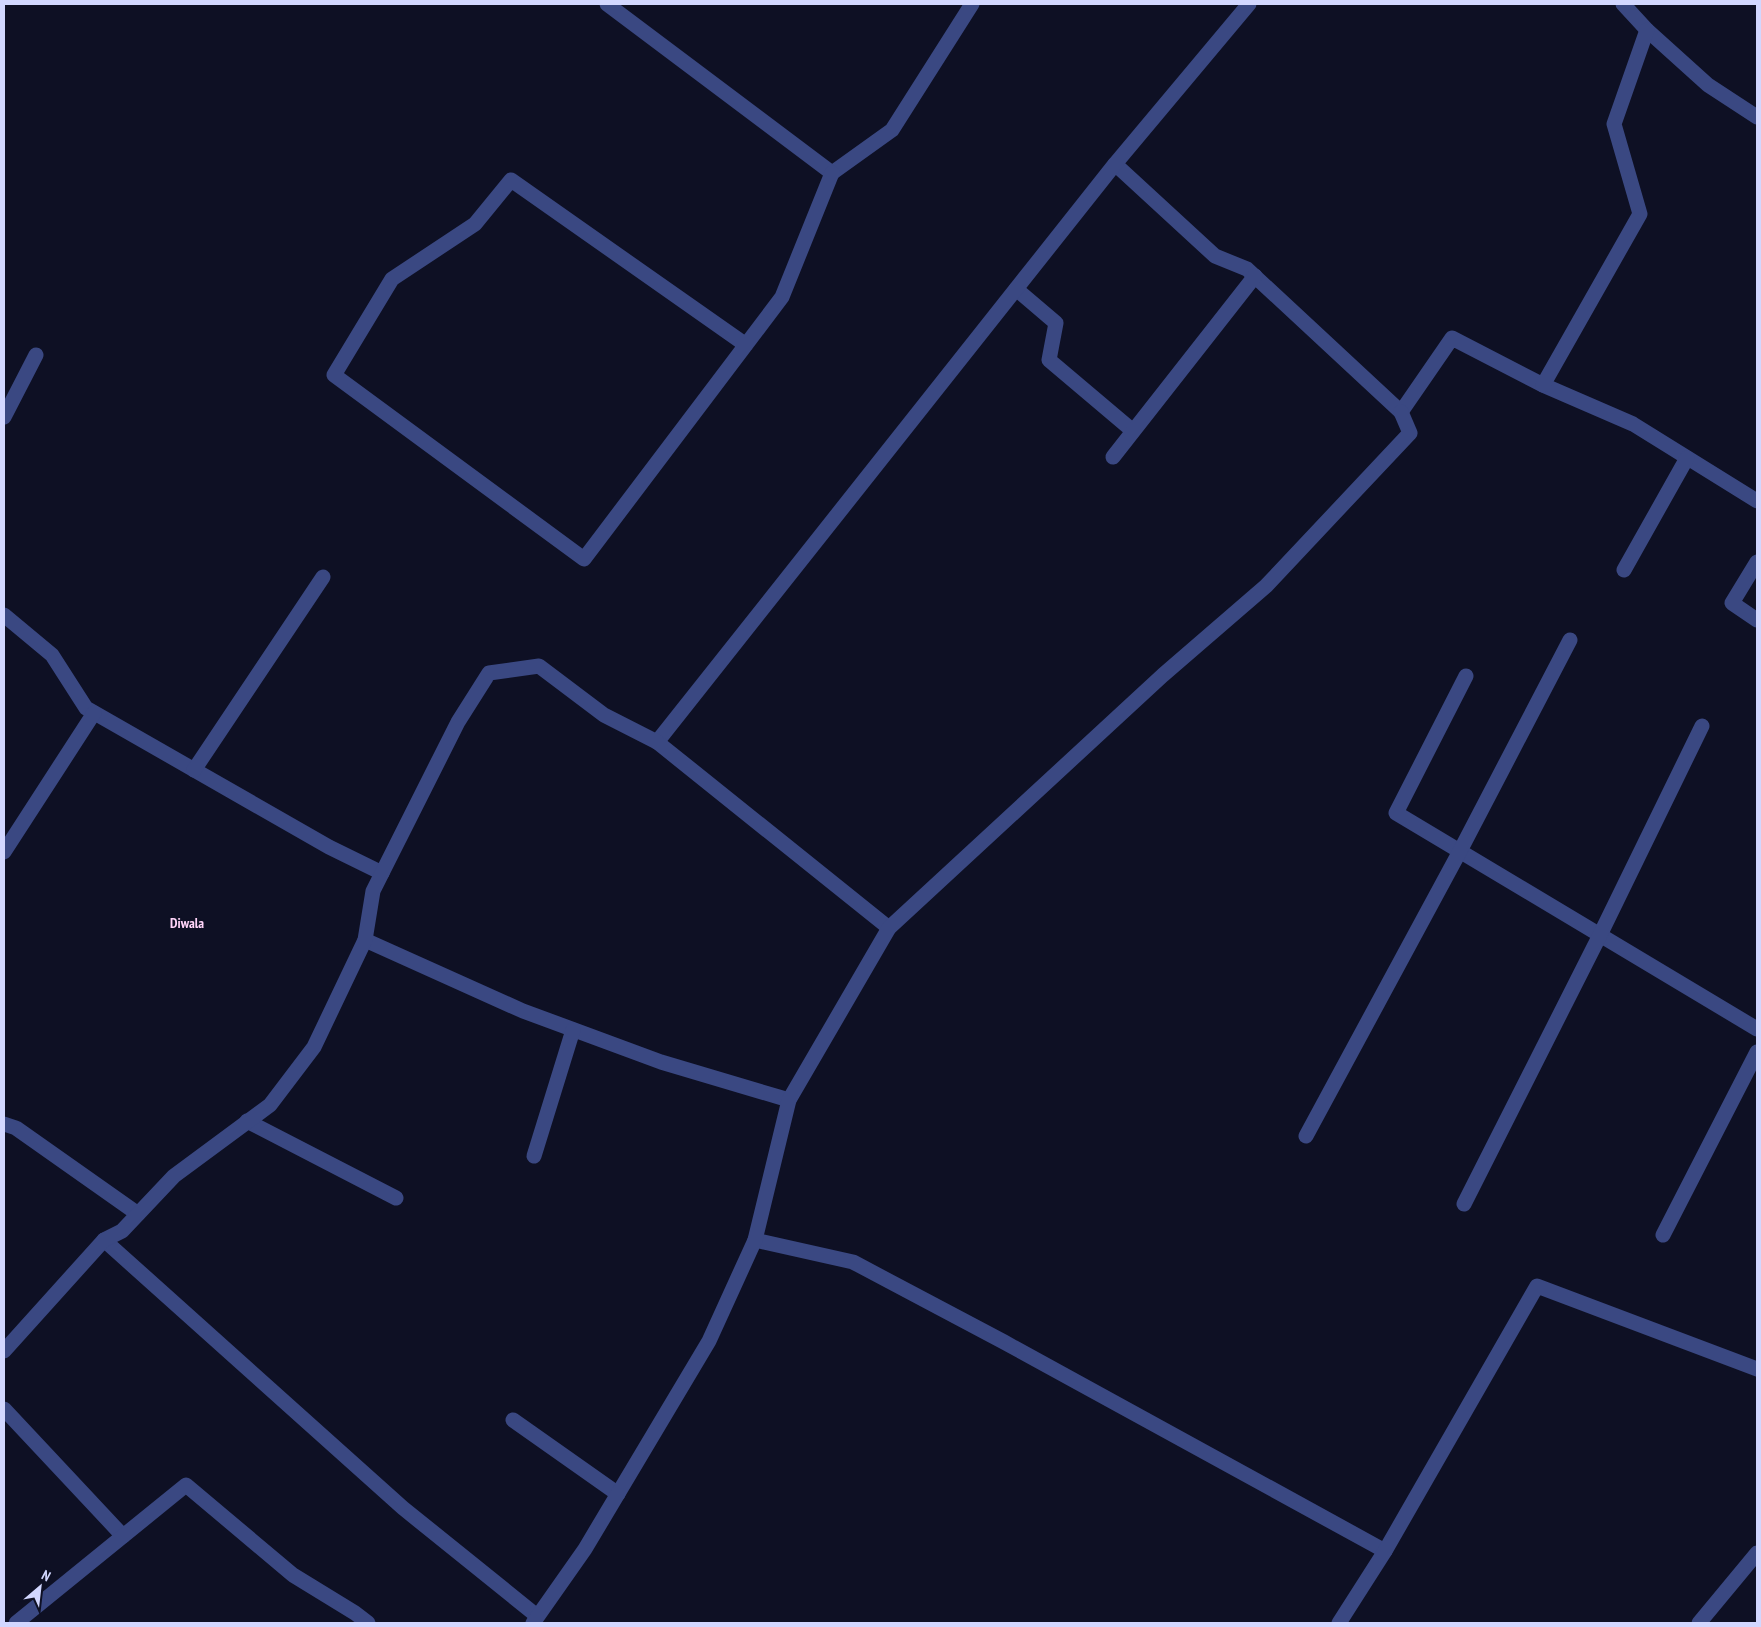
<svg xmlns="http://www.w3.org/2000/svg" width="1761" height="1627" font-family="'PT Sans Narrow',sans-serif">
	<rect width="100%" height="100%" fill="#0e1024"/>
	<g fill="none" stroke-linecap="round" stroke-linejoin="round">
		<!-- minor -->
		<g stroke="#3a4882" stroke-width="15">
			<path d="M 607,4 L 832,173 L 892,130 L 972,4"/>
			<path d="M 1623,4 L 1647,30 L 1708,85 L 1757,117"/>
			<path d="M 1115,164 L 1215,256 L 1247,269 L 1401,412 L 1452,338 L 1543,385 L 1633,424 L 1757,501"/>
			<path d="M 1016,289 L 1056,323 L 1049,360 L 1133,431"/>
			<path d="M 746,345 L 511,180 L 475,224 L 392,279 L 334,375 L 584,559 L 782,297 L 832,173"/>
			<path d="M 1543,385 L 1640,214 L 1614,124 L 1647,30"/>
			<path d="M 4,417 L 36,355"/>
			<path d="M 1113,457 L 1255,276"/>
			<path d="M 1757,562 L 1732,603 L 1757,620"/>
			<path d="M 1624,570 L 1687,458"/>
			<path d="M 4,615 L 52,655 L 86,708 L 329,847 L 382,873"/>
			<path d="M 1466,676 L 1396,813 L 1757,1029"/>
			<path d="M 657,742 L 1115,164 L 1249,4"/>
			<path d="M 194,770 L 323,577"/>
			<path d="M 4,852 L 94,713"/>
			<path d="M 365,940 L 523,1011 L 661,1062 L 789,1100"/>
			<path d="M 247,1121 L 396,1198"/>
			<path d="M 4,1124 L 16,1128 L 138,1214"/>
			<path d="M 1306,1136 L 1460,851 L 1570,640"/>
			<path d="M 534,1156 L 573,1030"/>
			<path d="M 1464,1204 L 1600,935 L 1702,726"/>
			<path d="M 1663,1235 L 1757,1052"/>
			<path d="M 104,1240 L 403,1508 L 537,1616"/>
			<path d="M 755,1240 L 853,1262 L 1004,1342 L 1385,1551"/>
			<path d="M 4,1351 L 104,1240 L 122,1231 L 174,1176 L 270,1105 L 314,1047 L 365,940 L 373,891 L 458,722 L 489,673 L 539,666 L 604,715 L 657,742 L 889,928"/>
			<path d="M 4,1409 L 123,1536"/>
			<path d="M 513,1420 L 618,1494"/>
			<path d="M 16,1623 L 186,1485 L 293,1575 L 355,1613 L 368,1623"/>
			<path d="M 533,1623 L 585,1549 L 709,1341 L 755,1240 L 789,1100 L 889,928 L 1163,675 L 1266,586 L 1410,433 L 1401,412"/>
			<path d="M 1339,1623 L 1385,1551 L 1537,1286 L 1757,1369"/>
			<path d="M 1699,1623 L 1757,1553"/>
		</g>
	</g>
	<g text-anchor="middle" stroke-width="4" stroke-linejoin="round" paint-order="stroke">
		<!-- neighbourhood labels -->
		<g font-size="14" font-weight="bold" fill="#ffd4f9" stroke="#0e1024">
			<text x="187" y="928">Diwala</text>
		</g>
	</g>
	<!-- border -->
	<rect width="1761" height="1627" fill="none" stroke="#d2d7ff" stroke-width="10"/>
	<!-- north arrow -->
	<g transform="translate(40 1587) rotate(28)" stroke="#0e1024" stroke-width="4" paint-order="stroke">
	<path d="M0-4L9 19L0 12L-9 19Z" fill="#d2d7ff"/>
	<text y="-8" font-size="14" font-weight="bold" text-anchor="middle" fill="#d2d7ff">N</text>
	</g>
</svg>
